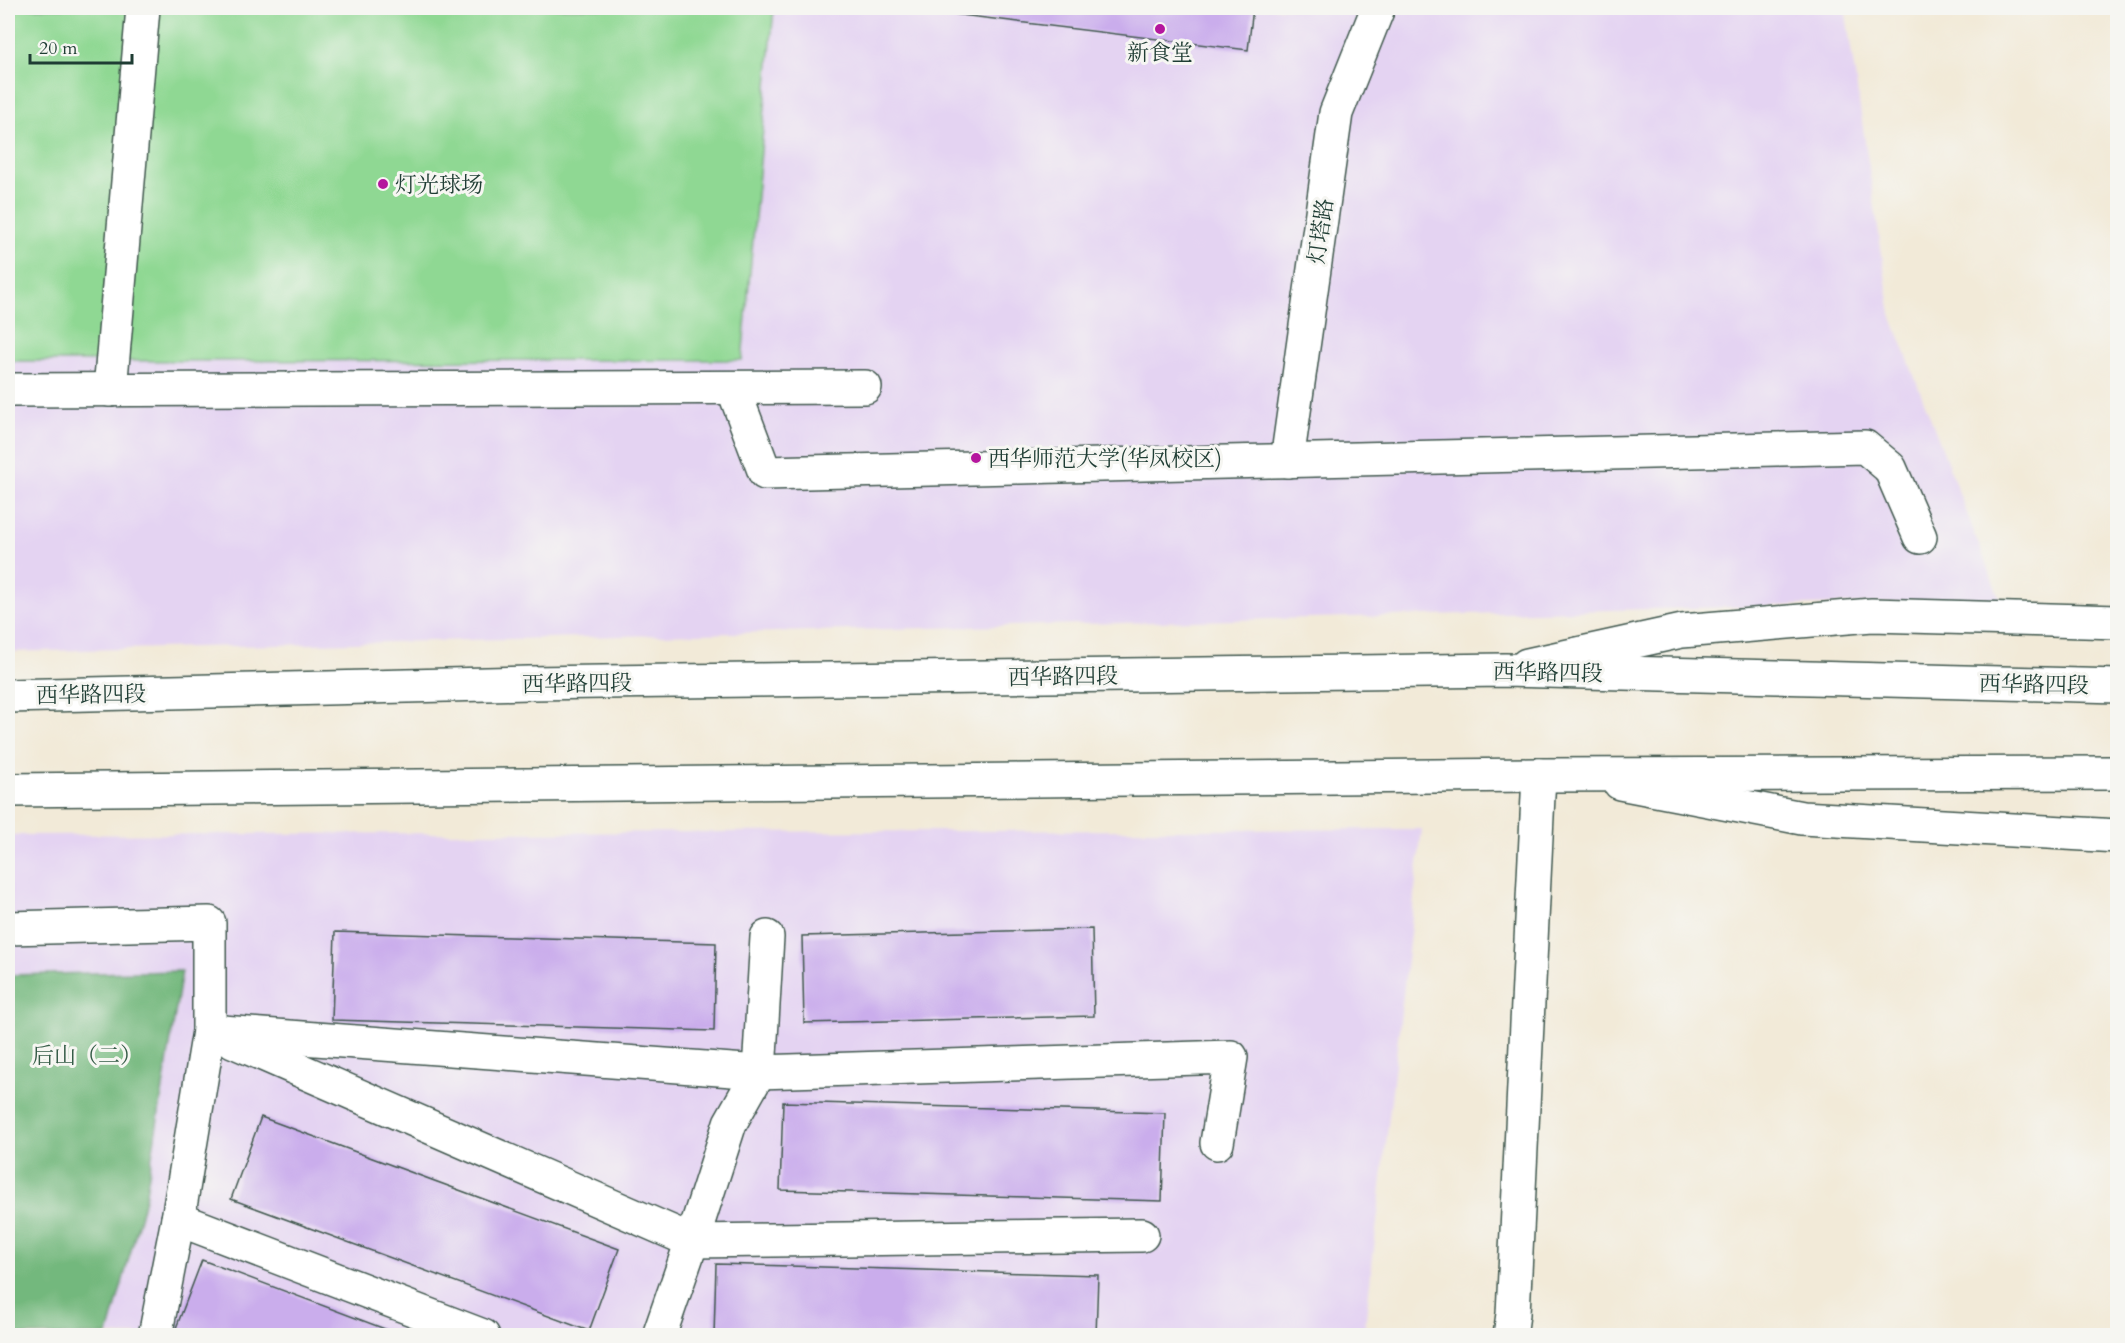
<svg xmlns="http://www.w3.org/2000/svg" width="2125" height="1343" font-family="Cardo,'Noto Serif SC',serif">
	<rect width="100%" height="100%" fill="#f6f6f2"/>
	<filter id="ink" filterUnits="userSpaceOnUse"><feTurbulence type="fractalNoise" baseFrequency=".0167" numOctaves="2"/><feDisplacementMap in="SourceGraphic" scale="12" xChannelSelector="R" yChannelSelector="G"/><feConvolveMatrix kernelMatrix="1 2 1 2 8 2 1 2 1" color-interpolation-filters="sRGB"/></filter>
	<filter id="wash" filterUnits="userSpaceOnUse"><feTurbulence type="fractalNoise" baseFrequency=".008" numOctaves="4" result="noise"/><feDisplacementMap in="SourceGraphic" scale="24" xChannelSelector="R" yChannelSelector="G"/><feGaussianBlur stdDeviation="1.35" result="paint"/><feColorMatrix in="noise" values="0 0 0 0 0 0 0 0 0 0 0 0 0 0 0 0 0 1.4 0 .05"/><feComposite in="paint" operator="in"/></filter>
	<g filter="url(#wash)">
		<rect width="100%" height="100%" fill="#f2ead8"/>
		<!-- built -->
		<g fill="#e4d3f2">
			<path d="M 8,8 L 1845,8 L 1891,315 L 2000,600 L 8,652 Z"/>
			<path d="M 1422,829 L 1364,1335 L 8,1335 L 8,835 Z"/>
		</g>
		<!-- green -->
		<path fill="#8fd893" stroke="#578a64" stroke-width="1.5" d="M 8,8 L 774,8 L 742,360 L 8,361 Z"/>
		<!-- forest -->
		<path fill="#73b87d" stroke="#497a58" stroke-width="1.5" d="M 182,971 L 145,1199 L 108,1335 L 8,1335 L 8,975 Z"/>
		<g id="blocks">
			<!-- building -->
			<g fill="#caadec">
				<path d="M 903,8 L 1253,8 L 1248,50 Z"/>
				<path d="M 1092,929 L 1094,1016 L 804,1023 L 802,936 Z"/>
				<path d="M 335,932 L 716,943 L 714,1031 L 332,1020 Z"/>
				<path d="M 783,1102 L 1165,1113 L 1162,1201 L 780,1190 Z"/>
				<path d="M 261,1117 L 619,1249 L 589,1331 L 231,1199 Z"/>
				<path d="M 202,1260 L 401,1335 L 401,1336 L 173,1336 Z"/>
				<path d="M 716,1264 L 1098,1275 L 1096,1336 L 714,1336 Z"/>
			</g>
		</g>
	</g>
	<g filter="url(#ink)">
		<use href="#blocks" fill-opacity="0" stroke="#3f574d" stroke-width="1.5"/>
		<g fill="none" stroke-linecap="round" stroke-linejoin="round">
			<defs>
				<g id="minor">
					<path d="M 733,388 L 765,473 L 1865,447 L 1890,468 L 1920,537"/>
					<path d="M 8,390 L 865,387"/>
					<path d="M 110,390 L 143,8"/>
					<path d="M 1287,461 L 1336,113 L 1378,8"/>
					<path d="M 1527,665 L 1682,631 L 1872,615 L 2118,622"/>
					<path d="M 1620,783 L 1802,818 L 2118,836"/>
					<path d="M 8,928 L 209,923 L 209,1031 L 178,1219 L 155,1336"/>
					<path d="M 209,1031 L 759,1072 L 1231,1057 L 1217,1143"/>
					<path d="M 233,1041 L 692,1241 L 1142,1235"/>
					<path d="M 178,1219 L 483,1336"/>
					<path d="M 659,1336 L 692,1241 L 730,1123 L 759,1072 L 767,937"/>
				</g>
				<g id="major">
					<path d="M 8,696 L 529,683 L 1505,670 L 2118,686"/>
					<path d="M 8,790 L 1539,775 L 2118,773"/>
					<path d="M 1510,1336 L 1513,1314 L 1539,775"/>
				</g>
			</defs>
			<!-- minor casing -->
			<use href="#minor" stroke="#3f574d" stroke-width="36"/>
			<!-- major casing -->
			<use href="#major" stroke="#3f574d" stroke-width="36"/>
			<!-- minor -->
			<use href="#minor" stroke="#fff" stroke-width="33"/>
			<!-- major -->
			<use href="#major" stroke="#fff" stroke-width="33"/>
		</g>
	</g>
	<!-- markers -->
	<g fill="#b5179e" stroke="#f6f6f2" stroke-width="2">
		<circle cx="1160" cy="29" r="6"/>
		<circle cx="383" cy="184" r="6"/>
		<circle cx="976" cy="458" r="6"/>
	</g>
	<g text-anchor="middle" stroke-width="6" stroke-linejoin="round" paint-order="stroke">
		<!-- poi labels -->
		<g font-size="22" fill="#1f3d34" stroke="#f6f6f2" text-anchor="start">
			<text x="1160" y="60" text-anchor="middle">新食堂</text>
			<text x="395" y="192">灯光球场</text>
			<text x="988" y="466">西华师范大学(华凤校区)</text>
		</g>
		<!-- street labels -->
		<g font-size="22" fill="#1f3d34" stroke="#f6f6f2">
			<text transform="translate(1320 231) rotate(-82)" y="8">灯塔路</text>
			<text transform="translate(1548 672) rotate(1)" y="8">西华路四段</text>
			<text transform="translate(1063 676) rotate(-1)" y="8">西华路四段</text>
			<text transform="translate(577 683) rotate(-1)" y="8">西华路四段</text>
			<text transform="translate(2034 684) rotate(1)" y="8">西华路四段</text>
			<text transform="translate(91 694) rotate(-1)" y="8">西华路四段</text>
		</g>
		<!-- park labels -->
		<g font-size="22" fill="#355c47" stroke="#f6f6f2">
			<text x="87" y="1063">后山（二）</text>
		</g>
	</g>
	<!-- margin -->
	<rect width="2125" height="1343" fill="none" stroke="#f6f6f2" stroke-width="30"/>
	<!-- scale -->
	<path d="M30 54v9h102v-9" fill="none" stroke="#1f3d34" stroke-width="3"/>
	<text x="39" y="54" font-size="18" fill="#1f3d34" stroke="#f6f6f2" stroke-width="4.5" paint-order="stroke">20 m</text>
</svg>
